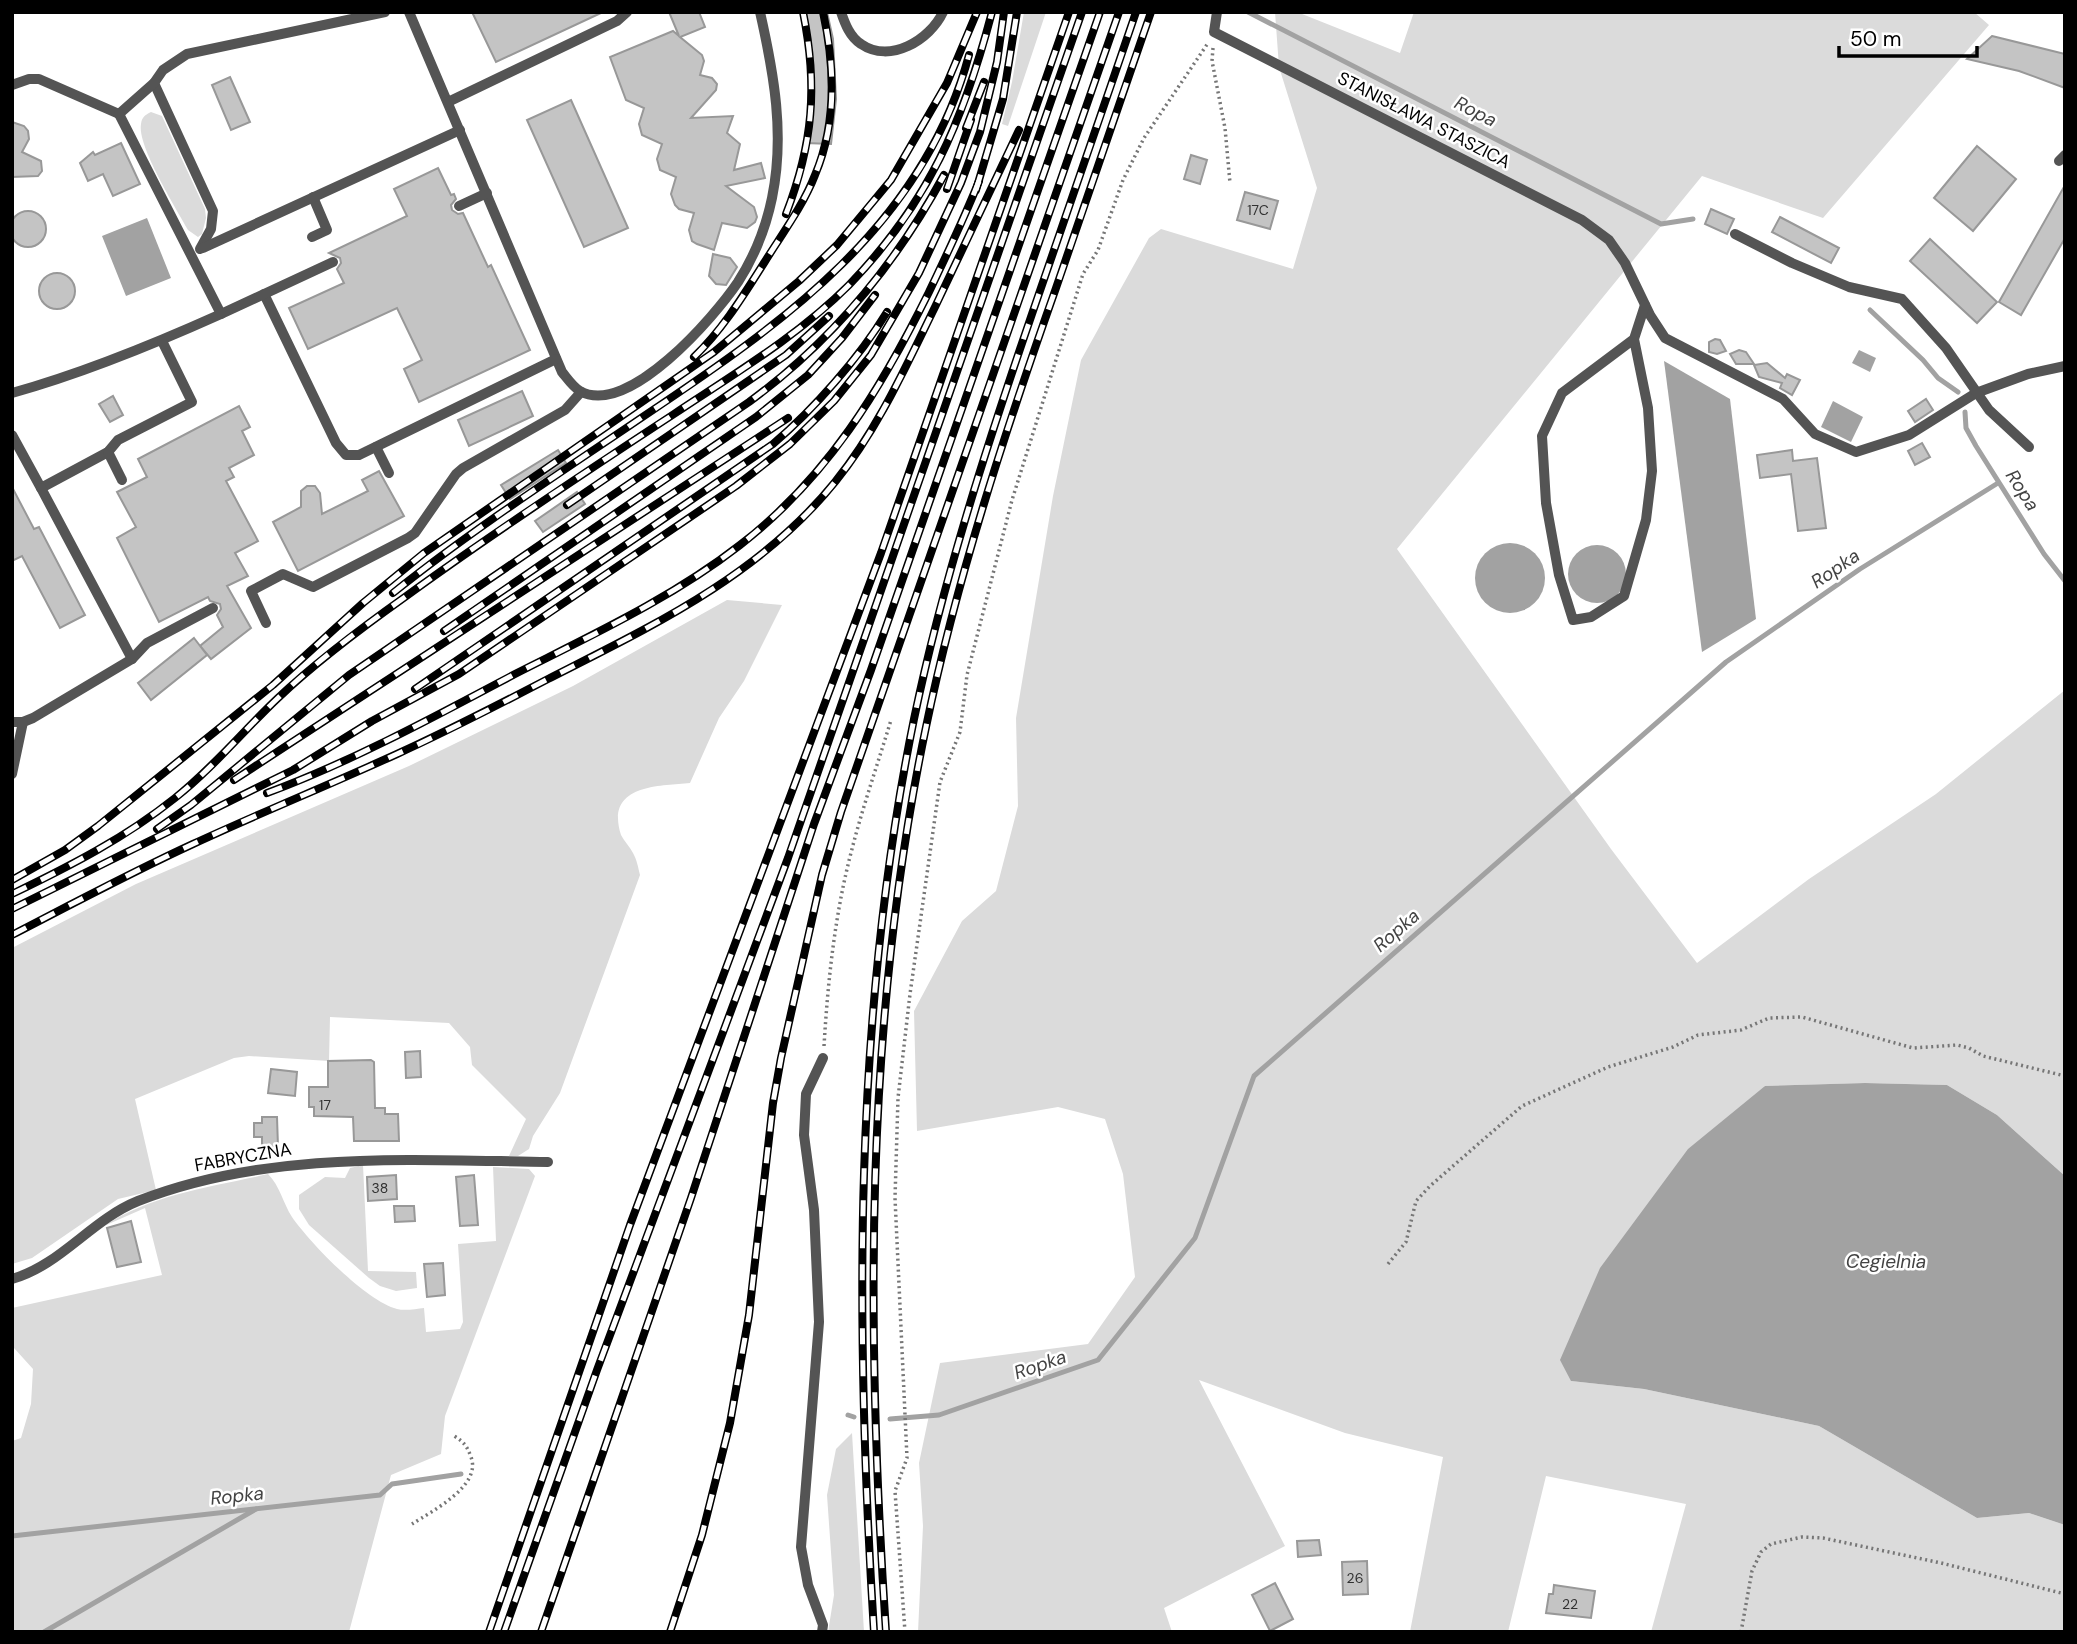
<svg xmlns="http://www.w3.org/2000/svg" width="2077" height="1644" font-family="'DM Sans',sans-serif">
	<rect width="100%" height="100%" fill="#fff"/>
	<!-- green -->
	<g fill="#dbdbdb">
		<path d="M 1024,12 L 1046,12 L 1008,126 L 1002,124 L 1012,82 Z"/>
		<path d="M 1275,12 L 1297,12 L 1400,53 L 1414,12 L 1974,12 L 1989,25 L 1823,218 L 1702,176 L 1397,549 L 1611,849 L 1697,963 L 1809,879 L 1936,794 L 2065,690 L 2065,1176 L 1997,1115 L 1947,1085 L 1865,1083 L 1765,1086 L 1571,1381 L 1644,1389 L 1819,1426 L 1977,1518 L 2029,1513 L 2065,1525 L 2065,1632 L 1651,1632 L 1686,1504 L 1546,1476 L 1508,1632 L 1410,1632 L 1443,1457 L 1345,1433 L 1199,1380 L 1285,1546 L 1164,1608 L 1172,1632 L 918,1632 L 923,1526 L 919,1463 L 940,1363 L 1088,1344 L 1135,1277 L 1123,1174 L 1105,1119 L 1058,1107 L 917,1131 L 914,1011 L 962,921 L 996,891 L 1018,806 L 1016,718 L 1053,496 L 1081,360 L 1149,238 L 1161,229 L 1293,269 L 1317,188 L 1279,67 Z"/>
		<path d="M 151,112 L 162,116 L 205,209 L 206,218 L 202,234 L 198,237 L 188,230 C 176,208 137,146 141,124 C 142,117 145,115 151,112 Z"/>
		<path d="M 727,600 L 782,605 L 744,681 L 719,718 L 690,783 C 657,786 605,785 621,835 C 624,841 630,847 633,853 C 637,860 638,867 640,875 L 560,1093 L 533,1136 L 529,1149 L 518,1156 L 509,1156 L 526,1119 L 472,1065 L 470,1047 L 449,1023 L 330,1017 L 329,1061 L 249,1056 L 234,1058 L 135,1099 L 156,1190 L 118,1199 L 32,1258 L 12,1264 L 12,948 L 136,884 L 409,766 L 573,686 Z"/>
		<path d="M 363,1165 L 368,1271 L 416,1272 L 417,1288 L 396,1291 L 380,1286 L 369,1278 L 309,1225 L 299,1209 L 299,1195 L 325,1177 L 345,1178 L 350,1168 Z"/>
		<path d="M 493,1167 L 529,1169 L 535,1176 L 445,1416 L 441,1454 L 391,1475 L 349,1632 L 12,1632 L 12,1441 L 21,1438 L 31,1404 L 33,1369 L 14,1348 L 12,1308 L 162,1275 L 145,1208 L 104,1226 C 152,1194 212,1187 268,1174 C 280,1186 283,1203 292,1217 C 310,1243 366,1301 397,1309 C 405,1311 416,1309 424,1308 L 426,1332 L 460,1329 L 463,1322 L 458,1244 L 496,1241 Z"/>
		<path d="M 852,1433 L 864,1632 L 828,1632 L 834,1595 L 827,1495 L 836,1449 Z"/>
	</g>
	<!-- water -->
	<g fill="#a2a2a2">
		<path d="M 147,218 L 171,278 L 126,296 L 102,236 Z"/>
		<path d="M 1859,350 L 1876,358 L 1870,372 L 1852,363 Z"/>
		<path d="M 1664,361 L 1730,399 L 1756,619 L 1702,652 Z"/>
		<path d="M 1833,401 L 1863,417 L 1851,442 L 1821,427 Z"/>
		<circle cx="1510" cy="578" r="35"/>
		<circle cx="1597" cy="574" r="29"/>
		<path d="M 1865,1083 L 1947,1085 L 1997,1115 L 2065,1176 L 2065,1525 L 2029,1513 L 1977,1518 L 1819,1426 L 1644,1389 L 1571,1381 L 1560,1360 L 1600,1268 L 1688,1149 L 1765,1086 Z"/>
	</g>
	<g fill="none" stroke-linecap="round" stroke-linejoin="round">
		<!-- stream -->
		<g stroke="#a2a2a2" stroke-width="5">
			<path d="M 1248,12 L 1661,224 L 1693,219"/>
			<path d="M 1870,310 L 1923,360 L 1938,378 L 1958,392"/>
			<path d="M 1965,412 L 1966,428 L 1976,446 L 2044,554 L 2065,581"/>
			<path d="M 848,1415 L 854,1417"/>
			<path d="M 890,1419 L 939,1415 L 1098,1360 L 1195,1238 L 1254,1076 L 1726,662 L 1860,569 L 1998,483"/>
			<path d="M 12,1536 L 380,1495 L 392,1484 L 461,1474"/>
			<path d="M 44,1632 L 256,1509"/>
		</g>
	</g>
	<!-- building -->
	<g fill="#c4c4c4" stroke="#989898" stroke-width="2">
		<path d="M 472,12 L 603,12 L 496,62 Z"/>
		<path d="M 669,12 L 699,12 L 705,27 L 680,37 L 702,55 L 704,61 L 700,75 L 712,78 L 717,84 L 716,90 L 691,118 L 733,116 L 727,133 L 740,144 L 734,170 L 761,163 L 765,178 L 726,186 L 754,207 L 757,217 L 755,222 L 747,228 L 722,223 L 714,250 L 697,244 L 692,241 L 689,230 L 694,213 L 679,209 L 675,205 L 671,194 L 676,177 L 660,170 L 657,159 L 662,144 L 642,135 L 639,124 L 644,108 L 626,100 L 610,57 L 673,31 L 679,36 Z"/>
		<path d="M 801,12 L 827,12 L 833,39 L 836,99 L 831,144 L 806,143 L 810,95 L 810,64 Z"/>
		<path d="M 1992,36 L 2065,54 L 2065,88 L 2019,71 L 1967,59 Z"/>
		<path d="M 230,77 L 250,122 L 231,130 L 212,85 Z"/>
		<path d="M 571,100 L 628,228 L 584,247 L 527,120 Z"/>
		<path d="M 12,122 L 24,126 L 28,131 L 29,139 L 22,152 L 41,161 L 42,171 L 38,176 L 12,177 Z"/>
		<path d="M 121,143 L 140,184 L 113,196 L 103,174 L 88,181 L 80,163 L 93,152 L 95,155 Z"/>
		<path d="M 1977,146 L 2016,179 L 1973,231 L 1934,198 Z"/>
		<path d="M 1191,155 L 1207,160 L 1200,184 L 1184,179 Z"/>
		<path d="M 438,168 L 451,195 L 454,194 L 456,199 L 451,205 L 452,210 L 458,214 L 463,213 L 488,267 L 491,265 L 530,350 L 419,402 L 404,369 L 422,360 L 397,308 L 308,349 L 289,308 L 344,283 L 337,269 L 341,263 L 340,258 L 329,253 L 407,216 L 394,189 Z"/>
		<path d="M 2065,185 L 2065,238 L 2021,315 L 1999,302 Z"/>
		<path d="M 1245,192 L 1278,201 L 1270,229 L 1237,220 Z"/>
		<path d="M 1711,209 L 1734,219 L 1727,234 L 1705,224 Z"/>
		<circle cx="28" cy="229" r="18"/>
		<path d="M 1780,217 L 1839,248 L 1831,263 L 1772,232 Z"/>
		<path d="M 1930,239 L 1997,302 L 1977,323 L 1910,261 Z"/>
		<path d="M 713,254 L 730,258 L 737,267 L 726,285 L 716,284 L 709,276 Z"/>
		<circle cx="57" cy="291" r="18"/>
		<path d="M 1715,339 L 1720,340 L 1726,351 L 1717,354 L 1709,352 L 1709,342 Z"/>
		<path d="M 1739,350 L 1746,352 L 1754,364 L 1736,364 L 1730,354 Z"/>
		<path d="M 1767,363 L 1785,378 L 1787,374 L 1800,380 L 1792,395 L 1780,388 L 1782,383 L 1759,377 L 1754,365 Z"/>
		<path d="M 522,391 L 533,416 L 469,446 L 458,420 Z"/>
		<path d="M 113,396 L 123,415 L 110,422 L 99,404 Z"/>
		<path d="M 1926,399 L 1933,410 L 1915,422 L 1908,411 Z"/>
		<path d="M 239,406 L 250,427 L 242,431 L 254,455 L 229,468 L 234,477 L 226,481 L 258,541 L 235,553 L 248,576 L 227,586 L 251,628 L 211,659 L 200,646 L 223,627 L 217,615 L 221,609 L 220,604 L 210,601 L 208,597 L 159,622 L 117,538 L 136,527 L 117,492 L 147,477 L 138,459 Z"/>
		<path d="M 1922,443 L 1930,457 L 1915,465 L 1908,451 Z"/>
		<path d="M 558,450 L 566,463 L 510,499 L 501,485 Z"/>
		<path d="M 1792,450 L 1793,461 L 1817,458 L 1826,528 L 1798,531 L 1791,474 L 1760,478 L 1757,455 Z"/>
		<path d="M 379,471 L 404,516 L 298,571 L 273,522 L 301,507 L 301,491 L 307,486 L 315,486 L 320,493 L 322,514 L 368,491 L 362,480 Z"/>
		<path d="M 12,487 L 34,529 L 39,527 L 85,615 L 60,628 L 22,556 L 12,561 Z"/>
		<path d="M 577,492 L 585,504 L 543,532 L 535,521 Z"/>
		<path d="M 194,638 L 207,655 L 151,700 L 138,683 Z"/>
		<path d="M 420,1051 L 421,1077 L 406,1078 L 405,1052 Z"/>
		<path d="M 371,1060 L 374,1062 L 375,1108 L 385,1108 L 385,1114 L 398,1114 L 399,1141 L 354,1141 L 353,1117 L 314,1116 L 314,1107 L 309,1107 L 309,1087 L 328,1087 L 328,1061 Z"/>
		<path d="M 271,1069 L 297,1072 L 295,1096 L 268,1093 Z"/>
		<path d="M 262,1117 L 277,1117 L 278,1147 L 262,1147 L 262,1137 L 254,1137 L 254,1123 L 262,1123 Z"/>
		<path d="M 396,1175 L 397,1199 L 368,1201 L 367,1177 Z"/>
		<path d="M 474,1175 L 478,1225 L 460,1226 L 456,1177 Z"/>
		<path d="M 394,1206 L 414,1206 L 415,1221 L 395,1222 Z"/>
		<path d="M 131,1221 L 141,1262 L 117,1267 L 107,1228 Z"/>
		<path d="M 443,1263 L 445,1295 L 427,1297 L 424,1264 Z"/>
		<path d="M 1319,1540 L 1321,1555 L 1298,1557 L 1297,1541 Z"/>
		<path d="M 1367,1561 L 1368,1594 L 1343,1595 L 1342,1562 Z"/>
		<path d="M 1275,1583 L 1293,1619 L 1270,1631 L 1252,1595 Z"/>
		<path d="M 1554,1585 L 1595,1591 L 1591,1618 L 1546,1613 L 1549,1594 L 1553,1594 Z"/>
	</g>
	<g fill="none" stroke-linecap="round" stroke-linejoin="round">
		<!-- path -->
		<g stroke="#767676" stroke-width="3.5" stroke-dasharray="2 3.5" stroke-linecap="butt">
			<path d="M 1213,48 L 1212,61 L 1225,128 L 1230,183"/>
			<path d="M 824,1046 C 828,979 835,913 852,849 C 863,806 878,763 891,720"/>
			<path d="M 1388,1264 L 1406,1242 L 1416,1201 L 1430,1186 L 1522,1106 L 1608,1067 L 1673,1047 L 1698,1035 L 1741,1030 L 1769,1018 L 1802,1017 L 1913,1048 L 1957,1045 L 1969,1048 L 1983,1056 L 2065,1076"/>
			<path d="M 412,1524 C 432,1511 482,1486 471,1457 C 467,1446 464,1442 454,1436"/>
			<path d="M 905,1632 L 895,1491 L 907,1458 L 895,1198 L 898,1098 L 910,994 L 940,782 L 960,732 L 967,675 L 1012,500 L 1083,274 L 1098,250 L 1123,180 L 1144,138 L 1208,43"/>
			<path d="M 1741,1632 L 1752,1571 L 1761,1552 L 1771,1544 L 1802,1537 L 1823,1538 L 1941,1563 L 2065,1594"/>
		</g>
		<!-- lane -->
		<g stroke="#545454" stroke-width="10">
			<path d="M 409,12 L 562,372 C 567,378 573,387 580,391 C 628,418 715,316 738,282 C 754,257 766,227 772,198 C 785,135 774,74 760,12"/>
			<path d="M 841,12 C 845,24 850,37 861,44 C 890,64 930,40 943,12"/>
			<path d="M 1217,12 L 1214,32 L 1582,220 L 1609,240 L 1625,263 L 1650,315 L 1665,338 L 1783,399 L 1815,434 L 1856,452 L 1909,435 L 1976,393 L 2028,374 L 2065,366"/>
			<path d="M 154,83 L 213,211 L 211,229 L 200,249"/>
			<path d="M 12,85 L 29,79 L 39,79 L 119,114 L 154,83 L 163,70 L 187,54 L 385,12"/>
			<path d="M 448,102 L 617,21 L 627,12"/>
			<path d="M 2059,161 L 2065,155"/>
			<path d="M 459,206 L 487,193"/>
			<path d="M 1735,234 L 1792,263 L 1849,287 L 1902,299 L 1946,348 L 1989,410 L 2029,447"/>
			<path d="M 312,237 L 327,230 L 313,197"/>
			<path d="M 203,248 L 460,130"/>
			<path d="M 264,294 L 336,443 L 346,455 L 359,455 L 556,359"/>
			<path d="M 221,314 L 333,262"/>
			<path d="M 1634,339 L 1648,408 L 1652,471 L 1646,520 L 1624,596 L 1591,617 L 1573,620 L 1559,575 L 1546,503 L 1542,436 L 1562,393 L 1634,339 L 1645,305"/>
			<path d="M 12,393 C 84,373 152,345 221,314 L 119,114"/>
			<path d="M 12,435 L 41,488 L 108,452 L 118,440 L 192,402 L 162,341"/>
			<path d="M 376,447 L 389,473"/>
			<path d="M 108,452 L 122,480"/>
			<path d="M 41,488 L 132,659"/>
			<path d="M 266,623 L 251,591 L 283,574 L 313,587 L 408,538 L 415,533 L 456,474 L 463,468 L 565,410 L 581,392"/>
			<path d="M 12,722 L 23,722 L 33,718 L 132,659 L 147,643 L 213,608"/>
			<path d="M 12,774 L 23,722"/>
			<path d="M 12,1279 C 61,1265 91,1220 138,1201 C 268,1150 411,1160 548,1162"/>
			<path d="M 822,1632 L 823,1625 L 808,1585 L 801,1547 L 819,1322 L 814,1210 L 804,1135 L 806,1094 L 823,1058"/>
		</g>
		<defs>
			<g id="rail">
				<path d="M 966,128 L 984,82"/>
				<path d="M 947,189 L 971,120"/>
				<path d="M 976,190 L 1003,99 L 1017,12"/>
				<path d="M 786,214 C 813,144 818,86 803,12"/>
				<path d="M 694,357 C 723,329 743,296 764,263 C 782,234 803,206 815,175 C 837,123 835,67 823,12"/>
				<path d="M 567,505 L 786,355 L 829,316"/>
				<path d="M 393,593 C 473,529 560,473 644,416 C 783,323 923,226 969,55"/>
				<path d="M 444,631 L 756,417 L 808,375 L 842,338 L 875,295"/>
				<path d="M 415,689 L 773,444 C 814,409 859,358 887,312"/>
				<path d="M 234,780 L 788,418"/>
				<path d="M 267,793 C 353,761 434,717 515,674 C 592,635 672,598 740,545 C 827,478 881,389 929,292 C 946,256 964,219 979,181"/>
				<path d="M 157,829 L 191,805 L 349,675 L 749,402 C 831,342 896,264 944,175"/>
				<path d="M 12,880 L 65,850 L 98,826 L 273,685 L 363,603 L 424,553 L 714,352 L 799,281 L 837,245 L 891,180 L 947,83 L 977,12"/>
				<path d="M 12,894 C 70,866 125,838 175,798 C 213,768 243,731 278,698 C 317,661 360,629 405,597 C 493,533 584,473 674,414 C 734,374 798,336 849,285 C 929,202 963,122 992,12"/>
				<path d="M 12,909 L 293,770 L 372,721 L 459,674 L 736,486 L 790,444 L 834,401 L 871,355 L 919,273 L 961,183 L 980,132 L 997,62 L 1004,12"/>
				<path d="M 12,935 C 72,904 132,872 193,844 C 260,813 329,785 397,754 C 448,731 498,705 548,679 C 652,626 759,576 835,482 C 878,429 905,368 935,307 C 963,248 991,189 1019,130"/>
				<path d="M 489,1632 L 630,1225 L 881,553 L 1069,12"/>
				<path d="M 504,1632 L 597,1370 L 788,858 L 1082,12"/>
				<path d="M 541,1632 L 691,1198 L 814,824 L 871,670 L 1100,12"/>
				<path d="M 670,1632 L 702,1535 L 730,1423 L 749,1315 L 773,1103 L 781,1058 L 822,875 L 841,812 L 1119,12"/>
				<path d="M 874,1632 C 855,1328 853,1018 914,719 C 943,580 987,445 1033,311 C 1067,212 1102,112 1136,12"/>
				<path d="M 886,1632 C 866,1331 864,1023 926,727 C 957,577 1005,432 1056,288 C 1088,196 1119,104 1151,12"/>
			</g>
		</defs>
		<!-- rail casing -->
		<use href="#rail" stroke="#000" stroke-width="8"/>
		<!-- rail -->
		<use href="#rail" stroke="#fff" stroke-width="5" stroke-dasharray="16" stroke-linecap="butt"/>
	</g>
	<g text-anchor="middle" stroke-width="5" stroke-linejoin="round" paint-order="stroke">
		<!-- number labels -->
		<g font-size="14" fill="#313131">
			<text x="1258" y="215">17C</text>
			<text x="325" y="1110">17</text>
			<text x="380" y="1193">38</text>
			<text x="1355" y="1583">26</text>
			<text x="1570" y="1609">22</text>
		</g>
		<!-- street labels -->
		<g font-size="18" fill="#000" stroke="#fff">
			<text transform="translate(1424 120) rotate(27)" y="6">STANISŁAWA STASZICA</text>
			<text transform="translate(243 1157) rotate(-10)" y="6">FABRYCZNA</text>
		</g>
		<!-- water labels -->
		<g font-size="19" font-style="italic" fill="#434343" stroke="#fff">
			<text transform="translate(1476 111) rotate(27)" y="7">Ropa</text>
			<text transform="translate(2023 490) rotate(57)" y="7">Ropa</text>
			<text transform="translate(1835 568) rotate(-34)" y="7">Ropka</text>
			<text transform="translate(1396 930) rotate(-41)" y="7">Ropka</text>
			<text x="1886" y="1268">Cegielnia</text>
			<text transform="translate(1040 1364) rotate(-19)" y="7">Ropka</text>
			<text transform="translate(237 1495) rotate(-6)" y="7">Ropka</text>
		</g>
	</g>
	<!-- border -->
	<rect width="2077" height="1644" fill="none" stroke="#000000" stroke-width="28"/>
	<!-- scale -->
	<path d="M1839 46v10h138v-10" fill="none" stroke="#000000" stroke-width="3.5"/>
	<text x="1850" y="46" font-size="21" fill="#000000" stroke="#ffffff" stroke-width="5" paint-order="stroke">50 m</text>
</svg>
